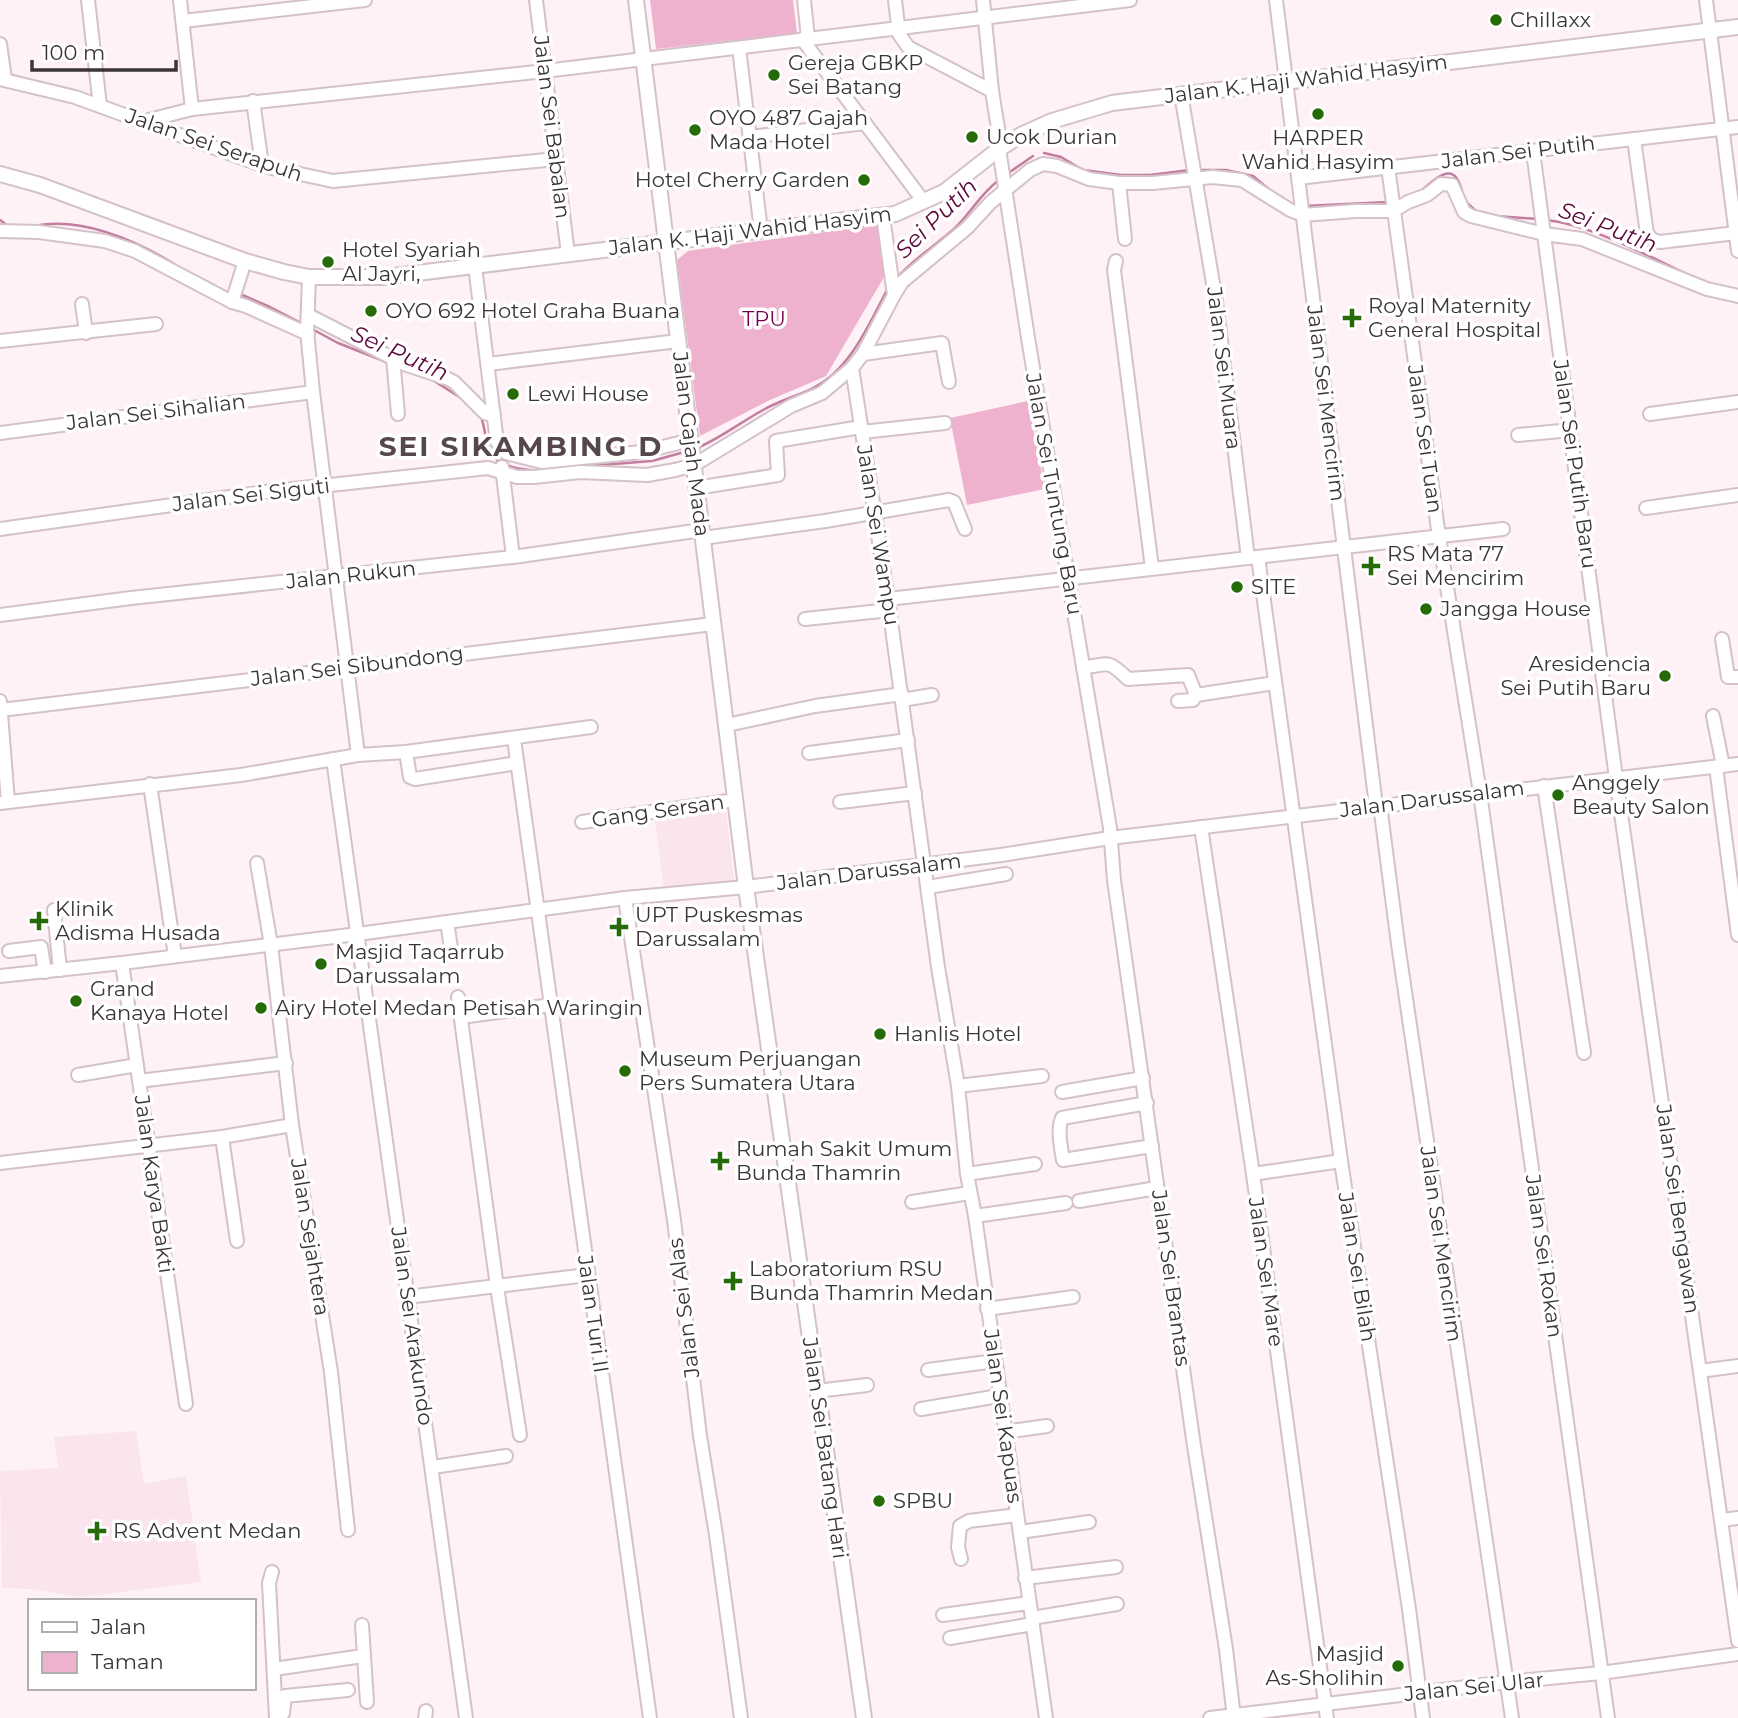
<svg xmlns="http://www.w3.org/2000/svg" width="1738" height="1718" font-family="Montserrat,sans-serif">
	<rect width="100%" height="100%" fill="#fef2f7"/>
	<!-- built -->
	<g fill="#fae4ed">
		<path d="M 726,811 L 734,880 L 664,889 L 655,820 Z"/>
		<path d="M 136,1431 L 144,1484 L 186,1476 L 201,1582 L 81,1597 L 31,1589 L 2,1588 L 0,1471 L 58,1468 L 54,1437 Z"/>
	</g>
	<!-- green -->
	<g fill="#efb2ce">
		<path d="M 650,0 L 793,0 L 797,33 L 656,49 Z"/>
		<path d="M 881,224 L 887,272 L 826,376 L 770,400 L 700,436 L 677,260 L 688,251 Z"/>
		<path d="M 1028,401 L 1045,489 L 967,505 L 950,418 Z"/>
	</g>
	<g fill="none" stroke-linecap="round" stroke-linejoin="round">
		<!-- stream -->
		<g stroke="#c37d9f" stroke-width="2.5">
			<path d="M 1044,153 L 1061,157 L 1083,170 L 1121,175 L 1150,175 L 1190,170"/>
			<path d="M 1196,170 L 1226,170 L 1253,176 L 1271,191"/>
			<path d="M 1007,174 L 1033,156"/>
			<path d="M 1421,191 C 1440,175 1456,159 1463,196"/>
			<path d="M 1466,202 L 1476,211"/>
			<path d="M 1305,206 L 1389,202"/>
			<path d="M 1496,216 L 1538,219"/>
			<path d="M 0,220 L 8,226"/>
			<path d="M 1545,220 C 1590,224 1650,257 1691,276"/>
			<path d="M 31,227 C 78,215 135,240 174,264"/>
			<path d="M 896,279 C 913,259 935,246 954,229 C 971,213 980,194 999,180"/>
			<path d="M 240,294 L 270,307 L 303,324"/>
			<path d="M 312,329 L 338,343 L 389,363"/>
			<path d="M 431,379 L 461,398"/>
			<path d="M 481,417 C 485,427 485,439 489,449 C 496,468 526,471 543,470"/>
			<path d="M 697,448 C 721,438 741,422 763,410 C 780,400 798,396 813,388 C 850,370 869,324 887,290"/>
			<path d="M 588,466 L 652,461 L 688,451"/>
		</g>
		<defs>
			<g id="minor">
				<path d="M 88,0 L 100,106"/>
				<path d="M 180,0 L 192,109"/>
				<path d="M 536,0 L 568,254"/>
				<path d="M 804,0 L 808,38"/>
				<path d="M 895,0 L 899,34 L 908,47 L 992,91"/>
				<path d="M 983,0 L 992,91 L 1001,147"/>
				<path d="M 1276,0 L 1376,806"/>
				<path d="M 1706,0 L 1738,251"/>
				<path d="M 183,21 L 365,0"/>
				<path d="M 802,39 L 924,202"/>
				<path d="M 0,44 L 5,79"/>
				<path d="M 739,48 L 761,231"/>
				<path d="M 0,79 L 75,97 L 267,167 L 333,181 L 556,159"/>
				<path d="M 1181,94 L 1216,301 L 1248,558"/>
				<path d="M 253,101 L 262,165"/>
				<path d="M 145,121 L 192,109 L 545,71 L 1130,0"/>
				<path d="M 750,137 L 865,123"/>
				<path d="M 1634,139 L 1647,234 L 1653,240 L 1660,242 L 1736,233"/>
				<path d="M 999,149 L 1028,338 L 1110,828 L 1114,880 L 1194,1446 L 1226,1649 L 1234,1718"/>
				<path d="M 1533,151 L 1616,778 L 1738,1641"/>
				<path d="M 1388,167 L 1439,537 L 1480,793 L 1608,1718"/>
				<path d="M 1298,178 L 1738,127"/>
				<path d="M 1119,183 L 1125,239"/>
				<path d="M 883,216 L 894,295 L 863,354 L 852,368 L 888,599 L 938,967 L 958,1086 L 967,1174 L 975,1216 L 1046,1718"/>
				<path d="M 0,231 L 39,232 L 105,241 L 135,251 L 232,302 L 246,306 L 308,334"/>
				<path d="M 1116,261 L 1114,270 L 1152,568"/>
				<path d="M 475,266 L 497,442 L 506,453 L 542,462 L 642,452 L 691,440"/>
				<path d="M 309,277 L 307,331 L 313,392 L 358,755"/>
				<path d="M 894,295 L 902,282 L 967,228 L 991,202 L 1030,170 L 1043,164 L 1057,166 L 1089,179 L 1119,183 L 1153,183 L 1213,177 L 1242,180 L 1290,210 L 1303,215 L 1356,211 L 1393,211 L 1408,202 L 1427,195 L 1441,184 L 1452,185 L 1464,212 L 1471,216 L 1544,234 L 1582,239 L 1707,289 L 1738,296"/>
				<path d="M 232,302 L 245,261"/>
				<path d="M 82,304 L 86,333"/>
				<path d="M 308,315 L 404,364 L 446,378 L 454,382 L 485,413 L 494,416"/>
				<path d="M 0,341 L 156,324"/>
				<path d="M 863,354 L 942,343 L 949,382"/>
				<path d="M 393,358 L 398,414"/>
				<path d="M 488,364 L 678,341"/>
				<path d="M 1650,414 L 1738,402"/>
				<path d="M 862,432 L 945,423"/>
				<path d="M 0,433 L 313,392"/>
				<path d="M 1518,435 L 1571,430"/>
				<path d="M 502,467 L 513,557"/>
				<path d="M 696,488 L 778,475 L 776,441 L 861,427"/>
				<path d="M 1646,508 L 1738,495"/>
				<path d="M 0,529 L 265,492 L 488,468 L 517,477 L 534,477 L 580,472 L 647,475 L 675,470 L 694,465 L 791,406 L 822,393 L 852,368"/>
				<path d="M 703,538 L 825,521 L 949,500 L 954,502 L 965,529"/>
				<path d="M 1258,557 L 1341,1161 L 1409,1609 L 1423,1718"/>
				<path d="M 888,599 L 1503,529"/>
				<path d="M 0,615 L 131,598 L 513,557 L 702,530"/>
				<path d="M 805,619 L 890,610"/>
				<path d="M 1722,639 L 1728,677 L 1738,677"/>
				<path d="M 1083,668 C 1110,663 1108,660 1128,679 L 1188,675 L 1196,695"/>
				<path d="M 902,700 L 932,695"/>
				<path d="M 0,701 L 8,802"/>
				<path d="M 1178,701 L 1193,700 L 1196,695 L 1274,683"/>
				<path d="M 1,710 L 713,624"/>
				<path d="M 1713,716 L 1723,766"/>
				<path d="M 727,725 L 815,706 L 902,694"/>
				<path d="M 514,739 L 650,1718"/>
				<path d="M 406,752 L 410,777 L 415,779 L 517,763"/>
				<path d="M 809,753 L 908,740"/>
				<path d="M 333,759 L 466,1718"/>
				<path d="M 1716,767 L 1738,935"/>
				<path d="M 150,784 L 175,956"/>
				<path d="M 1544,786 L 1584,1053"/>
				<path d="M 840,802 L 915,793"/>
				<path d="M 0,803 L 241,775 L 358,755 L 406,752 L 591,727"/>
				<path d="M 1380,805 L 1398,944 L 1512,1718"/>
				<path d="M 582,822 L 735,800"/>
				<path d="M 1201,827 L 1253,1174 L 1327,1718"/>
				<path d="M 257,863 L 271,945 L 292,1125 L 331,1372 L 348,1530"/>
				<path d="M 928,887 L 1006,874"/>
				<path d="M 625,898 L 674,1220 L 700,1436 L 716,1535 L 741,1718"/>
				<path d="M 54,910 L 60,970"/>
				<path d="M 447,922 L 451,948"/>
				<path d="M 9,951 L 41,947 L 45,972"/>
				<path d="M 122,963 L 186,1404"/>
				<path d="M 0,976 L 122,963 L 358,934 L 625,898 L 746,887 L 1001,855 L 1110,838 L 1738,764"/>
				<path d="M 458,997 L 497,1287 L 520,1435"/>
				<path d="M 461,1017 L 552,1005"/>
				<path d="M 78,1075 L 137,1065"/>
				<path d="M 139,1081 L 286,1063"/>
				<path d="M 958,1086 L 1042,1076"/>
				<path d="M 1062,1092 L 1143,1078"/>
				<path d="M 1147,1103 L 1062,1118 C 1057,1130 1061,1147 1063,1160 L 1152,1146"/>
				<path d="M 222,1137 L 237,1241"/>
				<path d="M 0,1163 L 222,1137 L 292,1125"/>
				<path d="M 967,1174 L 1035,1164"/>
				<path d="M 1253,1174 L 1341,1161"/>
				<path d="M 1079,1201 L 1157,1188"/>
				<path d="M 912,1202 L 970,1193"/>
				<path d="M 975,1216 L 1066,1203"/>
				<path d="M 407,1297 L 587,1275"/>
				<path d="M 987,1309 L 1073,1297"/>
				<path d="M 928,1370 L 995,1361"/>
				<path d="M 1700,1371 L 1738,1366"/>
				<path d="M 817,1391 L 867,1385"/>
				<path d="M 921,1409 L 999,1396"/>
				<path d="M 1005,1432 L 1047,1426"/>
				<path d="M 433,1467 L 506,1456"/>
				<path d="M 1722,1520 L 1738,1518"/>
				<path d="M 1020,1532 L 1089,1522"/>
				<path d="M 961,1559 L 958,1547 L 960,1526 L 969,1521 L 1017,1515"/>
				<path d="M 272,1572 L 269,1583 L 276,1718"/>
				<path d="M 1025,1578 L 1116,1567"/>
				<path d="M 943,1615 L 1029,1603"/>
				<path d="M 1032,1618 L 1117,1604"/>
				<path d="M 362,1625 L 367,1702"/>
				<path d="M 950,1638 L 1033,1624"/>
				<path d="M 274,1669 L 363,1656"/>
				<path d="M 283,1713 L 285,1696 L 348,1690"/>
				<path d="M 425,1718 L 426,1711"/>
				<path d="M 1210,1718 L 1508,1682 L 1601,1673 L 1738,1654"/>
			</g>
			<g id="tertiary">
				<path d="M 636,0 L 746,887 L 864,1718"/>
				<path d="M 0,174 L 40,185 L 245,261 L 284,272 L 309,277 L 385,277 L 895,214 L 944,192 L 999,149 L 1021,135 L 1052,121 L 1112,103 L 1738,27"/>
			</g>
		</defs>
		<!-- minor casing -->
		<use href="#minor" stroke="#d4c1c9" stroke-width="16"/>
		<!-- tertiary casing -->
		<use href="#tertiary" stroke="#d4c1c9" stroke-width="18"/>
		<!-- minor -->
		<use href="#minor" stroke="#fff" stroke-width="12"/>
		<!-- tertiary -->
		<use href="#tertiary" stroke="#fff" stroke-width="14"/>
	</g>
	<!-- markers -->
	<g fill="#256c09" stroke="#fff" stroke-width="2.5">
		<circle cx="1496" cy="20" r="7"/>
		<circle cx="774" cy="75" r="7"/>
		<circle cx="1318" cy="114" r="7"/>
		<circle cx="695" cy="130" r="7"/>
		<circle cx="972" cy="137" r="7"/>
		<circle cx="864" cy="180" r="7"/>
		<circle cx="328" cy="262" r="7"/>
		<circle cx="371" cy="311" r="7"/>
		<path d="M1348.5 307.5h7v7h7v7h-7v7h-7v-7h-7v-7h7z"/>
		<circle cx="513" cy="394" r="7"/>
		<path d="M1367.5 555.5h7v7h7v7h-7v7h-7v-7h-7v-7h7z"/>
		<circle cx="1237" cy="587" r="7"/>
		<circle cx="1426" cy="609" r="7"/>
		<circle cx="1665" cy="676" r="7"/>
		<circle cx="1558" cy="795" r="7"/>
		<path d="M35.5 910.5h7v7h7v7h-7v7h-7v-7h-7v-7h7z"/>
		<path d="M615.5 916.5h7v7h7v7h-7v7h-7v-7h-7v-7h7z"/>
		<circle cx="321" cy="964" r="7"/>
		<circle cx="76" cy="1001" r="7"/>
		<circle cx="261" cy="1008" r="7"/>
		<circle cx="880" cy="1034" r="7"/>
		<circle cx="625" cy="1071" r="7"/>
		<path d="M716.5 1150.5h7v7h7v7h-7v7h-7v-7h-7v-7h7z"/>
		<path d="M729.5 1270.5h7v7h7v7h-7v7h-7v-7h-7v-7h7z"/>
		<circle cx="879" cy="1501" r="7"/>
		<path d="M93.5 1520.5h7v7h7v7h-7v7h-7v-7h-7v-7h7z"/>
		<circle cx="1398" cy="1666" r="7"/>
	</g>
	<g text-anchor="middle" stroke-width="7" stroke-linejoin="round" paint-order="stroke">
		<!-- poi labels -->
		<g font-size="21" fill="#3b3437" stroke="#fff" text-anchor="start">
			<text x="1510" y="27">Chillaxx</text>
			<text x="788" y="70">Gereja GBKP<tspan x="788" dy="24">Sei Batang</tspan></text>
			<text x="709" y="125">OYO 487 Gajah<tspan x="709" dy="24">Mada Hotel</tspan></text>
			<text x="986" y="144">Ucok Durian</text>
			<text x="1318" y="145" text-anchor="middle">HARPER<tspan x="1318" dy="24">Wahid Hasyim</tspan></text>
			<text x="850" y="187" text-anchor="end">Hotel Cherry Garden</text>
			<text x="342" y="257">Hotel Syariah<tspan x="342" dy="24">Al Jayri,</tspan></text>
			<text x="1368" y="313">Royal Maternity<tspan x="1368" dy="24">General Hospital</tspan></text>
			<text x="385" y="318">OYO 692 Hotel Graha Buana</text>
			<text x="527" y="401">Lewi House</text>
			<text x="1387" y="561">RS Mata 77<tspan x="1387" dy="24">Sei Mencirim</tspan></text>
			<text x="1251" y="594">SITE</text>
			<text x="1440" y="616">Jangga House</text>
			<text x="1651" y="671" text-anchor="end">Aresidencia<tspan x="1651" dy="24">Sei Putih Baru</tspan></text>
			<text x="1572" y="790">Anggely<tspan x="1572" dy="24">Beauty Salon</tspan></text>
			<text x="55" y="916">Klinik<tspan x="55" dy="24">Adisma Husada</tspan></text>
			<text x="635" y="922">UPT Puskesmas<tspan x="635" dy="24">Darussalam</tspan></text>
			<text x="335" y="959">Masjid Taqarrub<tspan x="335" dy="24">Darussalam</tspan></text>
			<text x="90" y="996">Grand<tspan x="90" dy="24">Kanaya Hotel</tspan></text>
			<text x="275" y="1015">Airy Hotel Medan Petisah Waringin</text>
			<text x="894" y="1041">Hanlis Hotel</text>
			<text x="639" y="1066">Museum Perjuangan<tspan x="639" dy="24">Pers Sumatera Utara</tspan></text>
			<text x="736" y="1156">Rumah Sakit Umum<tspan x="736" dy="24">Bunda Thamrin</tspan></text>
			<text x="749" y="1276">Laboratorium RSU<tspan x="749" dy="24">Bunda Thamrin Medan</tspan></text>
			<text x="893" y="1508">SPBU</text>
			<text x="113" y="1538">RS Advent Medan</text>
			<text x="1384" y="1661" text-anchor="end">Masjid<tspan x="1384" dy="24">As-Sholihin</tspan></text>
		</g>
		<!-- street labels -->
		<g font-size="21" fill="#3b3437" stroke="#fff">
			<text transform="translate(1306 79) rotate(-7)" y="7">Jalan K. Haji Wahid Hasyim</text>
			<text transform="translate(552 127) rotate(83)" y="7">Jalan Sei Babalan</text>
			<text transform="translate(214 145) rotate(19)" y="7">Jalan Sei Serapuh</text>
			<text transform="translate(1518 152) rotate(-7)" y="7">Jalan Sei Putih</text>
			<text transform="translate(750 231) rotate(-7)" y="7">Jalan K. Haji Wahid Hasyim</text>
			<text transform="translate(1224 368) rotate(83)" y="7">Jalan Sei Muara</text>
			<text transform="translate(1326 403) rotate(83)" y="7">Jalan Sei Mencirim</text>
			<text transform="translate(156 412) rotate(-7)" y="7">Jalan Sei Sihalian</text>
			<text transform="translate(1425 439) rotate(82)" y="7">Jalan Sei Tuan</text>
			<text transform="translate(691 444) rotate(83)" y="7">Jalan Gajah Mada</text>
			<text transform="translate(1575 464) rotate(82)" y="7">Jalan Sei Putih Baru</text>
			<text transform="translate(1054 494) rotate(80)" y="7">Jalan Sei Tuntung Baru</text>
			<text transform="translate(251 495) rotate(-7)" y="7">Jalan Sei Siguti</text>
			<text transform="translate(878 535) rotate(81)" y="7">Jalan Sei Wampu</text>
			<text transform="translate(351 575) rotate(-6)" y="7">Jalan Rukun</text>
			<text transform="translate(357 666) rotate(-7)" y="7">Jalan Sei Sibundong</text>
			<text transform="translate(1432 799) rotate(-7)" y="7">Jalan Darussalam</text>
			<text transform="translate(658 811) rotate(-8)" y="7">Gang Sersan</text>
			<text transform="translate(869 872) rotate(-7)" y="7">Jalan Darussalam</text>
			<text transform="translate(154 1184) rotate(82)" y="7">Jalan Karya Bakti</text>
			<text transform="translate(1678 1209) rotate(82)" y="7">Jalan Sei Bengawan</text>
			<text transform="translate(310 1237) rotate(81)" y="7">Jalan Sejahtera</text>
			<text transform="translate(1441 1244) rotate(82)" y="7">Jalan Sei Mencirim</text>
			<text transform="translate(1544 1256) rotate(82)" y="7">Jalan Sei Rokan</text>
			<text transform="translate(1357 1267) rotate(81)" y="7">Jalan Sei Bilah</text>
			<text transform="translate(1266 1272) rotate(82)" y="7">Jalan Sei Mare</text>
			<text transform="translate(1171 1278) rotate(82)" y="7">Jalan Sei Brantas</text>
			<text transform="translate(684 1308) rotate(-97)" y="7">Jalan Sei Alas</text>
			<text transform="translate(593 1314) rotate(82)" y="7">Jalan Turi II</text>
			<text transform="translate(412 1326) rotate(82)" y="7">Jalan Sei Arakundo</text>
			<text transform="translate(1003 1416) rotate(82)" y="7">Jalan Sei Kapuas</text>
			<text transform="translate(825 1448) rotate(82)" y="7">Jalan Sei Batang Hari</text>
			<text transform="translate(1474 1687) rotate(-6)" y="7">Jalan Sei Ular</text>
		</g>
		<!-- park labels -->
		<g font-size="21" fill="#78004e" stroke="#fff">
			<text x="764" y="326">TPU</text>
		</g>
		<!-- water labels -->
		<g font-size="23" font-style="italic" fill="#5c063b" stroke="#fff">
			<text transform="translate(936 218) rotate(-44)" y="8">Sei Putih</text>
			<text transform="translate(1608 227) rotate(21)" y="8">Sei Putih</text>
			<text transform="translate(400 353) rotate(24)" y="8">Sei Putih</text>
		</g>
		<!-- district labels -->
		<g font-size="28" font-weight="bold" letter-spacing="2" fill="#56464d" stroke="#fff">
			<text x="521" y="456">SEI SIKAMBING D</text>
		</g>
	</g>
	<!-- legend -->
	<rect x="28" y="1599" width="228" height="91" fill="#ffffff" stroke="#b1aeaf" stroke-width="2"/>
	<rect x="42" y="1622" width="35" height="10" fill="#ffffff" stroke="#b1aeaf" stroke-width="2"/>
	<text x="91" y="1634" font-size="21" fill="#3b3437">Jalan</text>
	<rect x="42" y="1652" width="35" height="21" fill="#efb2ce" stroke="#b1aeaf" stroke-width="2"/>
	<text x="91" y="1669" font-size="21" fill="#3b3437">Taman</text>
	<!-- scale -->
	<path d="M32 60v10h144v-10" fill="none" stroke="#3b3437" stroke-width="3.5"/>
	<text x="42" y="60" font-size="21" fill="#3b3437" stroke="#ffffff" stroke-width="5" paint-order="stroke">100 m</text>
</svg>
